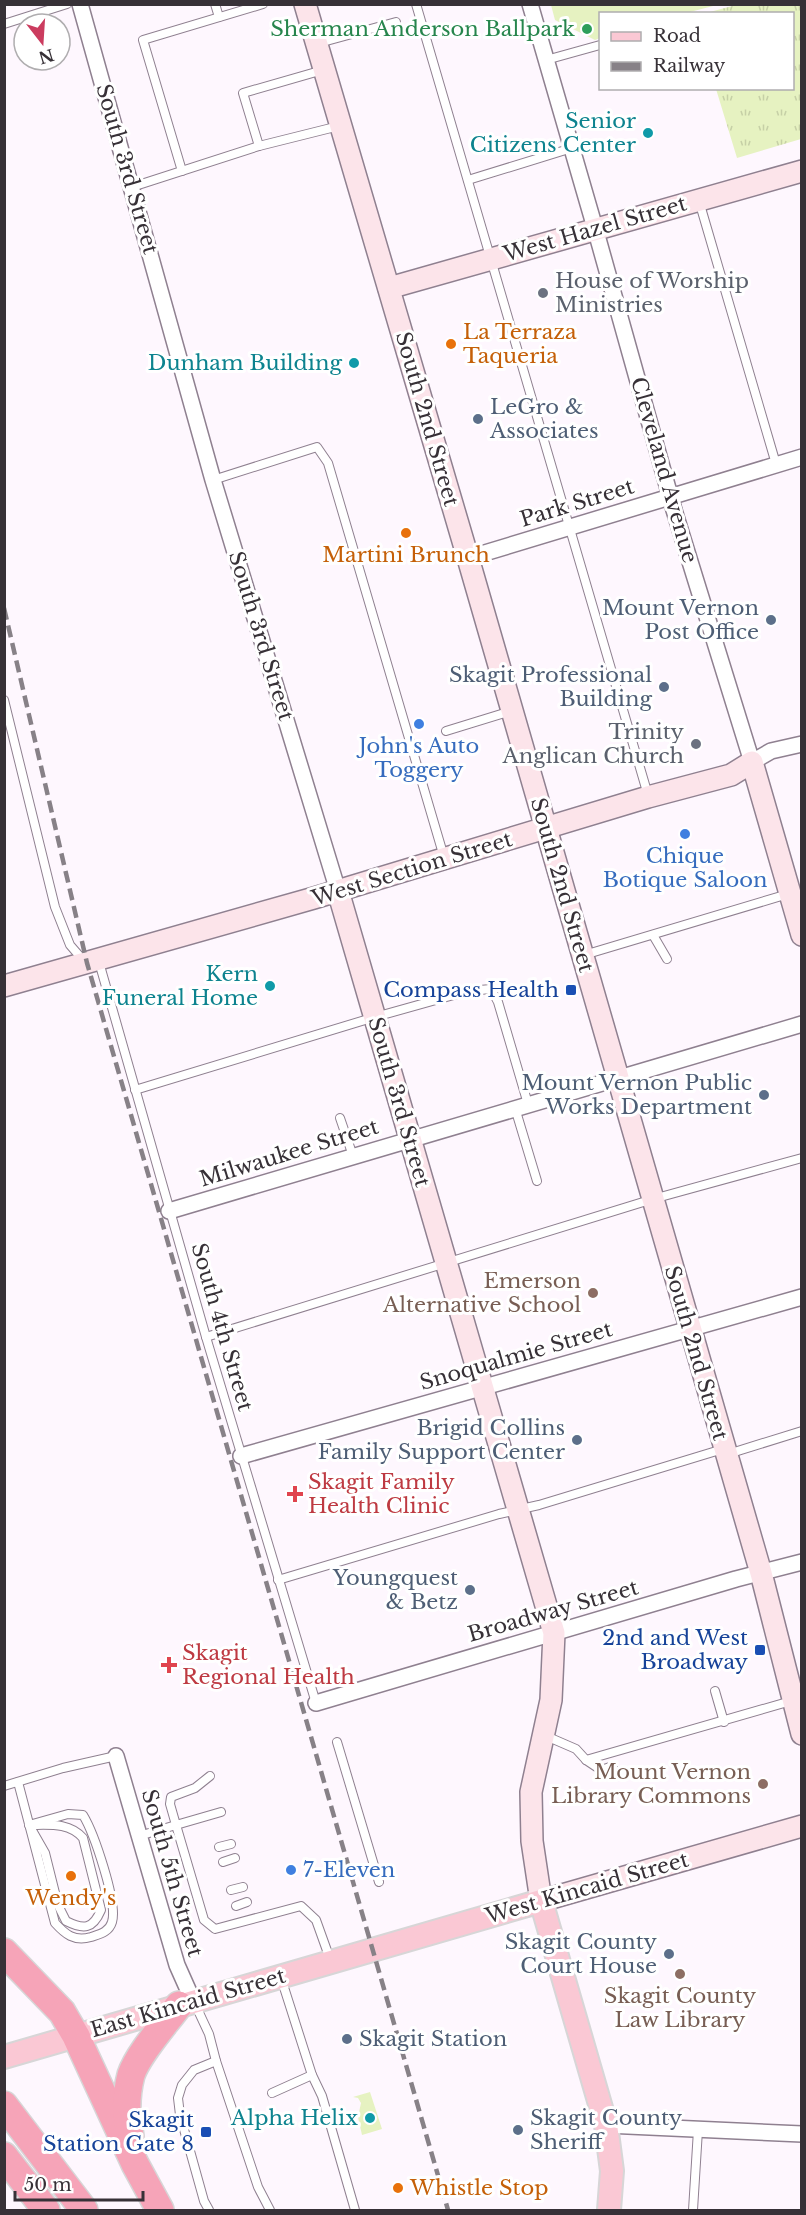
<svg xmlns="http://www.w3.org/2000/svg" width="806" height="2215" font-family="'Libre Baskerville',serif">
	<defs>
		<pattern id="park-tufts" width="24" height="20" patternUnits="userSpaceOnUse" patternTransform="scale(1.5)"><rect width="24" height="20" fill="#e6f2c1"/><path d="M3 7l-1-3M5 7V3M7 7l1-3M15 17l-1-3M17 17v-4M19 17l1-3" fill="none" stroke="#c6d0a6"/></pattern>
	</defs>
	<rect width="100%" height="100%" fill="#fef7fe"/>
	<!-- grass -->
	<g fill="#e6f2c1">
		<path d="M 551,5 L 551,4 L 717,5 L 686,13 L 600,14 L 600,38 L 595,40 L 555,20 Z"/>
		<path d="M 370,2092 L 382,2129 L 362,2135 L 358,2117 L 361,2103 L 358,2098 L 353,2097 Z"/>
	</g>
	<!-- park -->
	<path fill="url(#park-tufts)" d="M 736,5 L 802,5 L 801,139 L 737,158 L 716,89 L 792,88 L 792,14 L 706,13 Z"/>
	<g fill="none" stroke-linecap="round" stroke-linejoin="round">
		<defs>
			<g id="lane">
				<path d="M 215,4 L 219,17"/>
				<path d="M 416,4 L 648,795"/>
				<path d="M 4,24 L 67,4"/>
				<path d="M 319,43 L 396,22"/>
				<path d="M 546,60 L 600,45"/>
				<path d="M 259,146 L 243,93 L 323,70"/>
				<path d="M 182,171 L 143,40 L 263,4"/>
				<path d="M 468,180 L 572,148"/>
				<path d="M 132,187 L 259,146 L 339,126"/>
				<path d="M 699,201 L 776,464"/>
				<path d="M 213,480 L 317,447 L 328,463 L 444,857"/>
				<path d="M 4,700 L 55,907 L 70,945 L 83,960"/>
				<path d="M 446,731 L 511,711"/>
				<path d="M 653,935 L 667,959"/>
				<path d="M 584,955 L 788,894"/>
				<path d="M 99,962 L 206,1337 L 316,1703"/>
				<path d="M 135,1090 L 375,1017 L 468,991 L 491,989 L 498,1002 L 528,1104"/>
				<path d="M 515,1108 L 537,1181"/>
				<path d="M 340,1118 L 353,1156"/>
				<path d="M 206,1337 L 653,1199 L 802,1158"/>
				<path d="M 728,1454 L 802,1431"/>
				<path d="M 278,1580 L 499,1514 L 539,1505 L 723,1449"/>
				<path d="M 715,1691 L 724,1722"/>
				<path d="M 546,1736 L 576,1749 L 586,1760 L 601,1770 L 613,1766"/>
				<path d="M 337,1742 L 379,1882"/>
				<path d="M 586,1760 L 791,1701"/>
				<path d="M 210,1776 L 195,1788 L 171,1797 L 170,1804 L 176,1825 L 221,1812"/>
				<path d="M 18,1782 L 55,1923 C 65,1934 74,1942 91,1937 C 100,1934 109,1932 112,1922 C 118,1903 94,1833 83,1815 L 68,1814 L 29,1825"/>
				<path d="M 4,1786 L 63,1768 L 116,1756"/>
				<path d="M 29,1825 C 49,1825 69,1822 83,1838 L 101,1910 C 93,1929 84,1930 66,1921 L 58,1905 L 45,1853 Z"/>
				<path d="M 139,1836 L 176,1825 L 204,1920 L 215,1929 L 301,1906 L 316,1920 L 330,1959"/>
				<path d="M 219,1847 L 231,1844"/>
				<path d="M 223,1862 L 235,1858"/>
				<path d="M 231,1890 L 243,1887"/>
				<path d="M 236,1906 L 247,1902"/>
				<path d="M 281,1978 L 312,2075 L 322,2096 L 355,2210"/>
				<path d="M 195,2004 L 209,2034 L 216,2061 L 258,2187 L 270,2210"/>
				<path d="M 272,2093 L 312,2075"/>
				<path d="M 209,2210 L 204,2201 L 180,2115 L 178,2098 L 182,2085 L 194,2070 L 216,2061"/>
				<path d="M 693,2210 L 698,2130"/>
			</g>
			<g id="street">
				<path d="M 80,4 L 213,480 L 338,891"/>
				<path d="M 530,4 L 595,228 L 674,510 L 752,762 L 771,751 L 802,744"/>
				<path d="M 468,558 L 802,457"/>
				<path d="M 169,1211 L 802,1024"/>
				<path d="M 241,1456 L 802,1297"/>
				<path d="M 316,1703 L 736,1579 L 802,1562"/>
				<path d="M 116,1756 L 177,1965 L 193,2001"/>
				<path d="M 606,2125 L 802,2134"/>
			</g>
			<g id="secondary">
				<path d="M 305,4 L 468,558 L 761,1573 L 802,1734"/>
				<path d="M 389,288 L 802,171"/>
				<path d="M 338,891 L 554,1633 L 551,1700 L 531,1792 L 532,1841 L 541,1901 L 802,1826"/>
				<path d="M 4,986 L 314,898 L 648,797 L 731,775 L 752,762 L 802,935"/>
			</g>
			<path id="primary" d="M 4,2057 L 541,1901 L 606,2125 L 612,2171 L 609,2210"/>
			<g id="highway">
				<path d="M 4,1952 L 62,2012 L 76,2036 L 135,2164 L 160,2210"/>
				<path d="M 4,2105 L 84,2210"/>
				<path d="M 130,2136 C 126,2117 126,2094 131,2075 C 138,2054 165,2024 179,2005"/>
				<path d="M 4,2156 L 46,2210"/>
			</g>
		</defs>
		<!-- lane casing -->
		<use href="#lane" stroke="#8f8090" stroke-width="10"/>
		<!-- street casing -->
		<use href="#street" stroke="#8f8090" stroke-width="18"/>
		<!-- secondary casing -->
		<use href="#secondary" stroke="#8f8090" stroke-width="24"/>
		<!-- primary casing -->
		<use href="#primary" stroke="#d7d6d7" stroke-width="26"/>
		<!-- highway casing -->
		<use href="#highway" stroke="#d7d6d7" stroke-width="30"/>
		<!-- lane -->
		<use href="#lane" stroke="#fff" stroke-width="8"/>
		<!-- street -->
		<use href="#street" stroke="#fff" stroke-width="15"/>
		<!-- secondary -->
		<use href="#secondary" stroke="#fce4ea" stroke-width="21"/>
		<!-- primary -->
		<use href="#primary" stroke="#fac8d4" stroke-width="22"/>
		<!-- highway -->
		<use href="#highway" stroke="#f6a4b8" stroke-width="27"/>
		<!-- rail -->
		<path stroke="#878187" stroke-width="4.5" stroke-dasharray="12 6" stroke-linecap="butt" d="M 4,608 L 87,963 L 448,2210"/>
	</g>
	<!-- markers -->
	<circle fill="#2e9e5b" stroke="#fff" stroke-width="2" cx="587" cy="29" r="6"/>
	<g fill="#0f9aa8" stroke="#fff" stroke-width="2">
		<circle cx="648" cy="133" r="6"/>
		<circle cx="354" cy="363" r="6"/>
		<circle cx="270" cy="986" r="6"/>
		<circle cx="370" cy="2118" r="6"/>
	</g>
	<g fill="#6b7280" stroke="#fff" stroke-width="2">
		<circle cx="543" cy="293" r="6"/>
		<circle cx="696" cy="744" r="6"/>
	</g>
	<g fill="#e8710a" stroke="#fff" stroke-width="2">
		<circle cx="451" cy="344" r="6"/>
		<circle cx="406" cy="533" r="6"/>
		<circle cx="71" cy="1876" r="6"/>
		<circle cx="398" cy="2188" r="6"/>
	</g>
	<g fill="#5c6f8a" stroke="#fff" stroke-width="2">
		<circle cx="478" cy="419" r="6"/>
		<circle cx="771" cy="620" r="6"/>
		<circle cx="664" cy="687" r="6"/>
		<circle cx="764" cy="1095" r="6"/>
		<circle cx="577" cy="1440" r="6"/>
		<circle cx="470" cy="1590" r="6"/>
		<circle cx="669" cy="1954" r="6"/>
		<circle cx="347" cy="2039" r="6"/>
		<circle cx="518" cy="2130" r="6"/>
	</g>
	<g fill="#3f7fe0" stroke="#fff" stroke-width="2">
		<circle cx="419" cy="724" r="6"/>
		<circle cx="685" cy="834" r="6"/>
		<circle cx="291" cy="1870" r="6"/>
	</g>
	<g fill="#1a4fb4" stroke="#fff" stroke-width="2">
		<rect x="565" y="984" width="12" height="12" rx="3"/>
		<rect x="754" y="1644" width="12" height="12" rx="3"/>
		<rect x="200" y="2126" width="12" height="12" rx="3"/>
	</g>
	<g fill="#8d6e63" stroke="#fff" stroke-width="2">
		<circle cx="593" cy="1293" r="6"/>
		<circle cx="763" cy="1784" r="6"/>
		<circle cx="680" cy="1974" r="6"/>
	</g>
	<g fill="#e0444e" stroke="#fff" stroke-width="2">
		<path d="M292 1485h6v6h6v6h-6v6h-6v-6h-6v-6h6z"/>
		<path d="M166 1656h6v6h6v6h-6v6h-6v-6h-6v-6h6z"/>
	</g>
	<g text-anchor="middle" stroke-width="6" stroke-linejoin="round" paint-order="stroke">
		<!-- leisure labels -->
		<g font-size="21" fill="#27864d" stroke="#fff" text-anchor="end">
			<text x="575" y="36">Sherman Anderson Ballpark</text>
		</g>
		<!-- culture labels -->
		<g font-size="21" fill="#0d838f" stroke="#fff" text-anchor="end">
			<text x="636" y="128">Senior<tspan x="636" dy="24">Citizens Center</tspan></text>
			<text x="342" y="370">Dunham Building</text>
			<text x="258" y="981">Kern<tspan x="258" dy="24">Funeral Home</tspan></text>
			<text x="358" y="2125">Alpha Helix</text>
		</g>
		<!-- street labels -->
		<g font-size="21" fill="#373137" stroke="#fff">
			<text transform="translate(127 169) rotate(74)" y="7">South 3rd Street</text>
			<text transform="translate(595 229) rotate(-16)" y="7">West Hazel Street</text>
			<text transform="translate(427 419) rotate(74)" y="7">South 2nd Street</text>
			<text transform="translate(664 470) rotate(74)" y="7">Cleveland Avenue</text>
			<text transform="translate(577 503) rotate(-17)" y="7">Park Street</text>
			<text transform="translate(261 636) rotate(73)" y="7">South 3rd Street</text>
			<text transform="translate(412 869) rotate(-17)" y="7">West Section Street</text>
			<text transform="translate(562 885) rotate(74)" y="7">South 2nd Street</text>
			<text transform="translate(399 1102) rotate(74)" y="7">South 3rd Street</text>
			<text transform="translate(289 1153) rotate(-17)" y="7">Milwaukee Street</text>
			<text transform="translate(222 1327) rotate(74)" y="7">South 4th Street</text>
			<text transform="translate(696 1353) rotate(74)" y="7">South 2nd Street</text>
			<text transform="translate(516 1356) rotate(-16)" y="7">Snoqualmie Street</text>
			<text transform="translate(553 1611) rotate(-16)" y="7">Broadway Street</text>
			<text transform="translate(172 1873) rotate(74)" y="7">South 5th Street</text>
			<text transform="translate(587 1888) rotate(-16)" y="7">West Kincaid Street</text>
			<text transform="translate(188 2003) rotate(-16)" y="7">East Kincaid Street</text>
		</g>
		<!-- worship labels -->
		<g font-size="21" fill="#5b616d" stroke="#fff" text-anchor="start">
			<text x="555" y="288">House of Worship<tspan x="555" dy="24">Ministries</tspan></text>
			<text x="684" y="739" text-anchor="end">Trinity<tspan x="684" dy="24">Anglican Church</tspan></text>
		</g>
		<!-- food labels -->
		<g font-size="21" fill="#c56008" stroke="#fff" text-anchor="start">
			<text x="463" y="339">La Terraza<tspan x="463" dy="24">Taqueria</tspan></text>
			<text x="406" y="562" text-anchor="middle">Martini Brunch</text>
			<text x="71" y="1905" text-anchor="middle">Wendy's</text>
			<text x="410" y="2195">Whistle Stop</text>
		</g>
		<!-- service labels -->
		<g font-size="21" fill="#4e5e75" stroke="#fff" text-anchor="end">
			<text x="490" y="414" text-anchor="start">LeGro &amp;<tspan x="490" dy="24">Associates</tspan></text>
			<text x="759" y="615">Mount Vernon<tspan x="759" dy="24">Post Office</tspan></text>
			<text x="652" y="682">Skagit Professional<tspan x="652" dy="24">Building</tspan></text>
			<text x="752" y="1090">Mount Vernon Public<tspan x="752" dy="24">Works Department</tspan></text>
			<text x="565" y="1435">Brigid Collins<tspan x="565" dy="24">Family Support Center</tspan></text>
			<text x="458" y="1585">Youngquest<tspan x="458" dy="24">&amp; Betz</tspan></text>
			<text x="657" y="1949">Skagit County<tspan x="657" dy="24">Court House</tspan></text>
			<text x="359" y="2046" text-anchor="start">Skagit Station</text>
			<text x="530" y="2125" text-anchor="start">Skagit County<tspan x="530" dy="24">Sheriff</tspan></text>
		</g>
		<!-- shop labels -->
		<g font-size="21" fill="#366cbe" stroke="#fff">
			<text x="419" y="753">John's Auto<tspan x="419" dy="24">Toggery</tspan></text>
			<text x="685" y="863">Chique<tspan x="685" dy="24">Botique Saloon</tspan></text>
			<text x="303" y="1877" text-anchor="start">7-Eleven</text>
		</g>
		<!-- transit labels -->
		<g font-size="21" fill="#164399" stroke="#fff" text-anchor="end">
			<text x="559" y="997">Compass Health</text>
			<text x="748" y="1645">2nd and West<tspan x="748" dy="24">Broadway</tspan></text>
			<text x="194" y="2127">Skagit<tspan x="194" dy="24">Station Gate 8</tspan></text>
		</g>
		<!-- education labels -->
		<g font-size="21" fill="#785e54" stroke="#fff" text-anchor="end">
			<text x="581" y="1288">Emerson<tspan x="581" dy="24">Alternative School</tspan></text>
			<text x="751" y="1779">Mount Vernon<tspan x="751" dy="24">Library Commons</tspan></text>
			<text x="680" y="2003" text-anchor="middle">Skagit County<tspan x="680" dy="24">Law Library</tspan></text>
		</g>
		<!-- health labels -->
		<g font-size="21" fill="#be3a42" stroke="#fff" text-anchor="start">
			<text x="308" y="1489">Skagit Family<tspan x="308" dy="24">Health Clinic</tspan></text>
			<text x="182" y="1660">Skagit<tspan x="182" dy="24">Regional Health</tspan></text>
		</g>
	</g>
	<!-- border -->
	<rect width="806" height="2215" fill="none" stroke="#373137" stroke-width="12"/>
	<!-- legend -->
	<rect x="599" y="12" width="195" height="78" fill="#ffffff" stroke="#afadaf" stroke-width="1.5"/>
	<rect x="611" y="32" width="30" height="9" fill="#fac8d4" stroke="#afadaf" stroke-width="1.5"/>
	<text x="653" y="42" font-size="18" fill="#373137">Road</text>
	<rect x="611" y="62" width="30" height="9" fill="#878187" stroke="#afadaf" stroke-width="1.5"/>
	<text x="653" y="72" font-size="18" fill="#373137">Railway</text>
	<!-- north arrow -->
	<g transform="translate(42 42) rotate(163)"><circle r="28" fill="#ffffff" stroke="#afadaf" stroke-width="1.5"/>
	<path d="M0-4.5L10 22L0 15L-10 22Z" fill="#cb3c5f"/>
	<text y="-9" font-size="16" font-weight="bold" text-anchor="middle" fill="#373137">N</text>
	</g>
	<!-- scale -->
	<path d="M15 2191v9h128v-9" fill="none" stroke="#373137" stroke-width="3"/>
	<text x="24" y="2191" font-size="18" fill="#373137" stroke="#ffffff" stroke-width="4.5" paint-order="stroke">50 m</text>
</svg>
